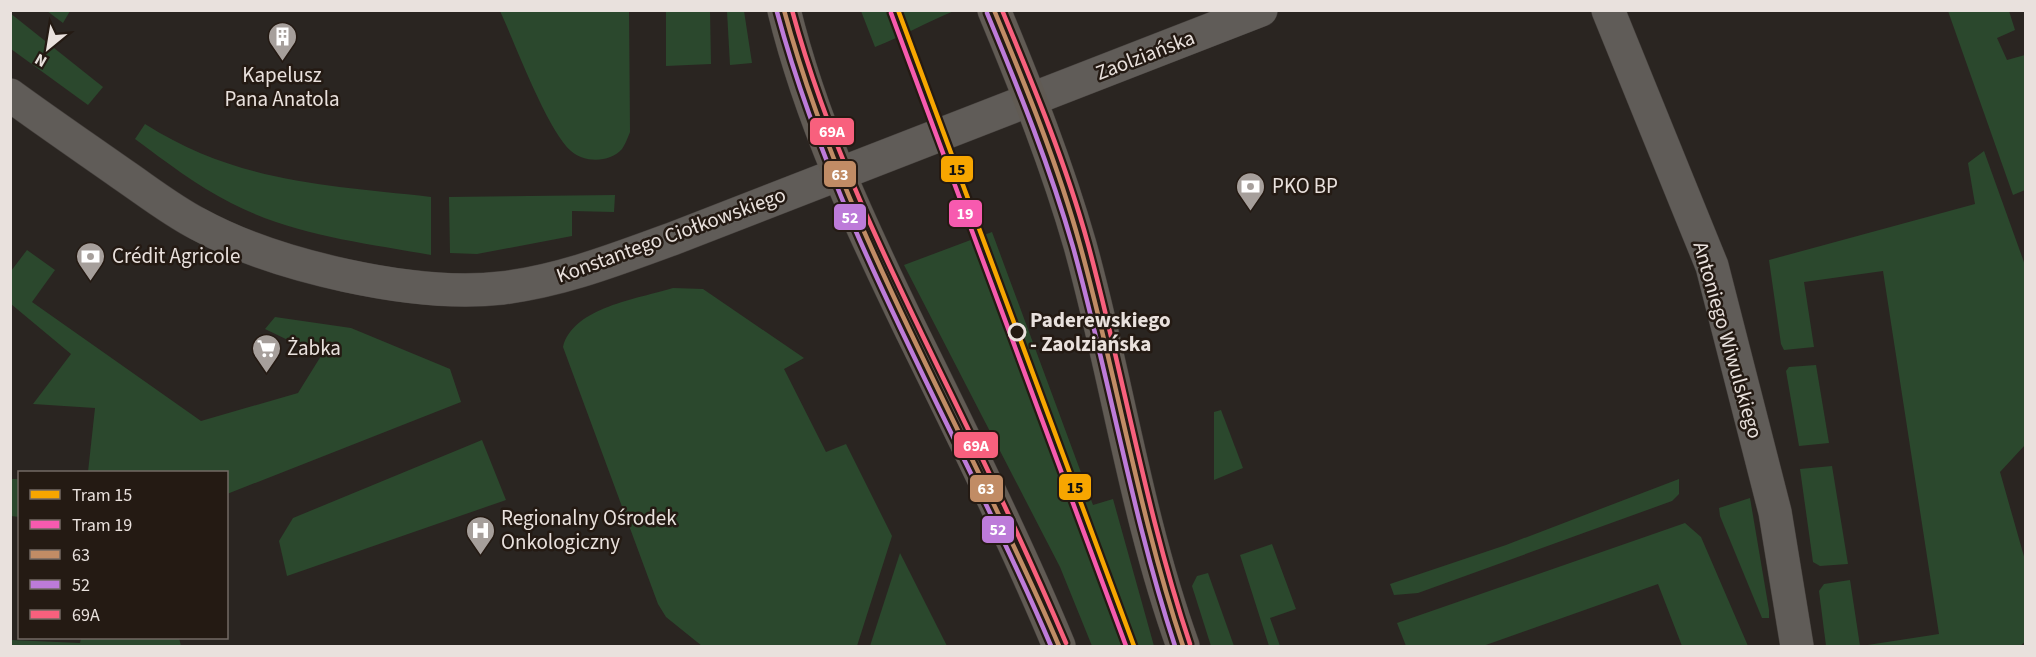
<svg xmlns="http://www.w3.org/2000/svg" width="2036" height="657" font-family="'Source Sans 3',sans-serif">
	<rect width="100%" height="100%" fill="#2a2521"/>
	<!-- green -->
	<g fill="#2b482d">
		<path d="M 47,11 L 70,11 L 63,23 Z"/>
		<path d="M 500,11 L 629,11 L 630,132 C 628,137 625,145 622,149 C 610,163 584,163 571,151 C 547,130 515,43 500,11 Z"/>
		<path d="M 666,11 L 710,11 L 711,64 L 666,66 Z"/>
		<path d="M 727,11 L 744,11 L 752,63 L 730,65 Z"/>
		<path d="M 861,11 L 954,11 C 927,22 903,36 875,47 Z"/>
		<path d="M 1948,11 L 2009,11 L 2015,30 L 1997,38 L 2007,60 L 2025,55 L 2025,190 L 2013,195 Z"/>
		<path d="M 10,13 L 103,87 L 88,105 L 11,49 Z"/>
		<path d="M 145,124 C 238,183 326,185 431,197 L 431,255 C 364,243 292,235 231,203 C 196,185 166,162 135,139 Z"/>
		<path d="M 1984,151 L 2025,265 L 2025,445 L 2000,472 L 2025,560 L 2025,642 L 2020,646 L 1861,646 L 1939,634 L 1883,271 L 1804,282 L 1814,347 L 1784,350 L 1781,344 L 1769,260 L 1975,204 L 1968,163 Z"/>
		<path d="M 615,195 L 614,212 L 572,211 L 572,236 L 477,254 L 450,253 L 449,197 Z"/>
		<path d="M 992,232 L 1093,505 L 1113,499 L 1154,646 L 1092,646 L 1060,567 L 904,265 Z"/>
		<path d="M 27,250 L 55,270 L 32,302 L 201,421 L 298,393 L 321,356 L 265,329 L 275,317 L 351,328 L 450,369 L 461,402 L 227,494 L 226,472 L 88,472 L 95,408 L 33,404 L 71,354 L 11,304 L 11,271 Z"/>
		<path d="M 673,288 L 703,289 L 804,358 L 784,369 L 826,452 L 846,444 L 892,536 L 857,646 L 702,646 L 666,617 L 658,604 L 563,347 C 573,307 638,299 673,288 Z"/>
		<path d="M 1816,365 L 1829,443 L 1799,446 L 1786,371 L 1789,367 Z"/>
		<path d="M 1221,410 L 1243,468 L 1214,480 L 1214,412 Z"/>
		<path d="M 482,440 L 506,500 L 287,576 L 279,541 L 293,518 Z"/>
		<path d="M 1832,466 L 1848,564 L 1820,566 L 1813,562 L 1800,469 Z"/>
		<path d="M 11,479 L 19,479 L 19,517 L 11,516 Z"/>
		<path d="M 1679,479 L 1679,494 L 1672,501 L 1418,593 L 1394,595 L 1390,584 L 1506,545 Z"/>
		<path d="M 1750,498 L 1769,610 L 1769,618 L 1762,618 L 1720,516 L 1719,508 Z"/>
		<path d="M 1685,523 L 1701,537 L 1748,646 L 1682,646 L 1658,584 L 1483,646 L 1406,646 L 1397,623 Z"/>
		<path d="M 1272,544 L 1296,609 L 1270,618 L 1280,646 L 1269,646 L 1240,555 Z"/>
		<path d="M 900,553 L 947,646 L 870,646 Z"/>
		<path d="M 1208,573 L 1234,646 L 1211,646 L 1192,586 L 1197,576 Z"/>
		<path d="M 1850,580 L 1860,646 L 1826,646 L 1819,591 L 1824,584 Z"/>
		<path d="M 81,638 L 179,638 L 181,646 L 11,646 L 11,640 L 80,643 Z"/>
	</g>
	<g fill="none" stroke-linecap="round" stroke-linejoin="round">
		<defs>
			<g id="minor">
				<path d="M 1608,10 L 1712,266 L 1775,512 L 1797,646"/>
				<path d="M 10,95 C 47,122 85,148 122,174 C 147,191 171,210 198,224 C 275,266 414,298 502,288 C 561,281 617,259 672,239 L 1261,10"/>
			</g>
			<g id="major">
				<path d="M 784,10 C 811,121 860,224 909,326 C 961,432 1014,538 1059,646"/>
				<path d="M 994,10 C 1026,87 1057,165 1080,245 C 1117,378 1136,516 1183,646"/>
			</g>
		</defs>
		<!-- minor casing -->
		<use href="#minor" stroke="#45403d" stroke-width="34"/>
		<!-- major casing -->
		<use href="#major" stroke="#45403d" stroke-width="34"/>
		<!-- minor -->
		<use href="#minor" stroke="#605c58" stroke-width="33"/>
		<!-- major -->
		<use href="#major" stroke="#615b54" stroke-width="33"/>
		<defs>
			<g id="bus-1">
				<path d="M 784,10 C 844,232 969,435 1059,646"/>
				<path d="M 994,10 C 1026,87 1058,165 1080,245 C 1117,378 1139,515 1183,646"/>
			</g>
			<g id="bus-2">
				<path d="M 777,12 C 837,235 961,435 1051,646"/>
				<path d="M 987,13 C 1019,90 1050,167 1073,247 C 1110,380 1132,516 1175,646"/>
			</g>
			<g id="bus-3">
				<path d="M 792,10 C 829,147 892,273 954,400 C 993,480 1031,561 1066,643"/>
				<path d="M 1002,10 C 1034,87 1066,164 1088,244 C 1124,377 1146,513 1190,644"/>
			</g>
		</defs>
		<!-- bus-1 casing -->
		<use href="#bus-1" stroke="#241a13" stroke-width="9"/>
		<!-- bus-2 casing -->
		<use href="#bus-2" stroke="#241a13" stroke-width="9"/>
		<!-- bus-3 casing -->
		<use href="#bus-3" stroke="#241a13" stroke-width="9"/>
		<!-- bus-1 -->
		<use href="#bus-1" stroke="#c18c65" stroke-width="4.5"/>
		<!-- bus-2 -->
		<use href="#bus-2" stroke="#bd7bd9" stroke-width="4.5"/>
		<!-- bus-3 -->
		<use href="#bus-3" stroke="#f8607d" stroke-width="4.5"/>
		<defs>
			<path id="tram-1" d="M 898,10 L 1134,646"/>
			<path id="tram-2" d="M 891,13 L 1126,646"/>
		</defs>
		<!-- tram-1 casing -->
		<use href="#tram-1" stroke="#241a13" stroke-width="9"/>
		<!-- tram-2 casing -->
		<use href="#tram-2" stroke="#241a13" stroke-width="9"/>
		<!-- tram-1 -->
		<use href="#tram-1" stroke="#f7a600" stroke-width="4.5"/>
		<!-- tram-2 -->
		<use href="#tram-2" stroke="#f75aaf" stroke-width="4.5"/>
	</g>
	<!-- icons -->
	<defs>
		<symbol id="building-pin" viewBox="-11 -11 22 30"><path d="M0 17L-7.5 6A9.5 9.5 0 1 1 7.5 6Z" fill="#a69f9b" stroke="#241a13"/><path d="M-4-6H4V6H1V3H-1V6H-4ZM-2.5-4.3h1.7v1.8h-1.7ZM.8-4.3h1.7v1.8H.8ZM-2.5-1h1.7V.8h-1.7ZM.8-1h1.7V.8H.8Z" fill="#fff"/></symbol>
		<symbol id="bank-pin" viewBox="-11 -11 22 30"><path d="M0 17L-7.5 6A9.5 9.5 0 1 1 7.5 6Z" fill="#a69f9b" stroke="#241a13"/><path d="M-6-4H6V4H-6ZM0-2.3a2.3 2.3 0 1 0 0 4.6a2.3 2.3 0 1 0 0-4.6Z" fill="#fff"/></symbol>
		<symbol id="supermarket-pin" viewBox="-11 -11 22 30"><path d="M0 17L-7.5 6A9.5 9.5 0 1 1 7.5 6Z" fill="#a69f9b" stroke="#241a13"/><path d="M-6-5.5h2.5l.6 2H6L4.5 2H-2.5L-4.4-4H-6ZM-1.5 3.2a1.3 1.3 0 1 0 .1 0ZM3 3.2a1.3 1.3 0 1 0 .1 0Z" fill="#fff"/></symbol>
		<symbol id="hospital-pin" viewBox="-11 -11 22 30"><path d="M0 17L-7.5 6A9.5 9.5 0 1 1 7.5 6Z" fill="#a69f9b" stroke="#241a13"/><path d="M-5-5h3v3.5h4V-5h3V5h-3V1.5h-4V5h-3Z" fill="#fff"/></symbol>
	</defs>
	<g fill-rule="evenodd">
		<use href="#building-pin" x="266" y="20" width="33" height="45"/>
		<use href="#bank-pin" x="1234" y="170" width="33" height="45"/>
		<use href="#bank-pin" x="74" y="240" width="33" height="45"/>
		<use href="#supermarket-pin" x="250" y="332" width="33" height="45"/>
		<use href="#hospital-pin" x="464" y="514" width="33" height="45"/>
	</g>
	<!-- markers -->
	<circle fill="#241a13" stroke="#e9e1dd" stroke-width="3" cx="1017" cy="332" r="8"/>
	<g text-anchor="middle" stroke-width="5" stroke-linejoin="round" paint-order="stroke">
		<!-- street labels -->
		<g font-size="21" fill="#e9e1dd" stroke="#241a13">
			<text transform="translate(1145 55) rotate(-21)" y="7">Zaolziańska</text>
			<text transform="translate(671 235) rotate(-20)" y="7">Konstantego Ciołkowskiego</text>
			<text transform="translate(1728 340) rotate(74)" y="7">Antoniego Wiwulskiego</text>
		</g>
		<!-- poi labels -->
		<g font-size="21" fill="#e9e1dd" stroke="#241a13" text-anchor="start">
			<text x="282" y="82" text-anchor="middle">Kapelusz<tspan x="282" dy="24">Pana Anatola</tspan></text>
			<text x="1272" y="193">PKO BP</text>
			<text x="112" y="263">Crédit Agricole</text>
			<text x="287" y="355">Żabka</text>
			<text x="501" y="525">Regionalny Ośrodek<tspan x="501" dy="24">Onkologiczny</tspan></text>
		</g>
		<!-- stop labels -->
		<g font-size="21" font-weight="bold" fill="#e9e1dd" stroke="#241a13" text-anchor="start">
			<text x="1030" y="327">Paderewskiego<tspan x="1030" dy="24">- Zaolziańska</tspan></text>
		</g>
	</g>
	<g stroke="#241a13" stroke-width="2">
		<rect x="809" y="117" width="46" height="29" rx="6" fill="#f8607d"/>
		<rect x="940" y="155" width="34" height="28" rx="6" fill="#f7a600"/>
		<rect x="823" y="160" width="34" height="28" rx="6" fill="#c18c65"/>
		<rect x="948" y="199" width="35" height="29" rx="6" fill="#f75aaf"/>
		<rect x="833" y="203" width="34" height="28" rx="6" fill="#bd7bd9"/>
		<rect x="953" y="431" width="46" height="28" rx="6" fill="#f8607d"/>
		<rect x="1058" y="473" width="34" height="28" rx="6" fill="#f7a600"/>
		<rect x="969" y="474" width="35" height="29" rx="6" fill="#c18c65"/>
		<rect x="981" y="515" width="34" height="29" rx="6" fill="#bd7bd9"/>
	</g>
	<g font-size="16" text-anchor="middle" font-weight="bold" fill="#fff">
		<text x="832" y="137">69A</text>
		<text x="840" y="180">63</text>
		<text x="965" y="219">19</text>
		<text x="850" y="223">52</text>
		<text x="976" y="451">69A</text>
		<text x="986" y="494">63</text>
		<text x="998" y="535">52</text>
	</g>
	<g font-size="16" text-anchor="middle" font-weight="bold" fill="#111">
		<text x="957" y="175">15</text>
		<text x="1075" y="493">15</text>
	</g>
	<!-- border -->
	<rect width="2036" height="657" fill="none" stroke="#e9e1dd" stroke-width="24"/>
	<!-- legend -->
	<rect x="18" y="471" width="210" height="168" fill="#241a13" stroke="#736a64" stroke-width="1.5"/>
	<rect x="30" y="490" width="30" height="9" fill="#f7a600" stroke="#736a64" stroke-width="1.5"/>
	<text x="72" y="501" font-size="18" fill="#e9e1dd">Tram 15</text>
	<rect x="30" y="520" width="30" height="9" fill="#f75aaf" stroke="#736a64" stroke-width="1.5"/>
	<text x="72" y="531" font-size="18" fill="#e9e1dd">Tram 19</text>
	<rect x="30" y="550" width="30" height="9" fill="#c18c65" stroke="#736a64" stroke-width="1.5"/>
	<text x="72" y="561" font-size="18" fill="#e9e1dd">63</text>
	<rect x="30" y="580" width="30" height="9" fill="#bd7bd9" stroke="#736a64" stroke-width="1.5"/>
	<text x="72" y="591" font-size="18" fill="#e9e1dd">52</text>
	<rect x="30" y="610" width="30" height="9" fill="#f8607d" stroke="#736a64" stroke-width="1.5"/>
	<text x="72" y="621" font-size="18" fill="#e9e1dd">69A</text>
	<!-- north arrow -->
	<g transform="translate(48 48) rotate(210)" stroke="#241a13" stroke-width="4.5" paint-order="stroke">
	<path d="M0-4.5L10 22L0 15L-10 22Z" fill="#e9e1dd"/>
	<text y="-9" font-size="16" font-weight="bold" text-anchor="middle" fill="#e9e1dd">N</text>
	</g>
</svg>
